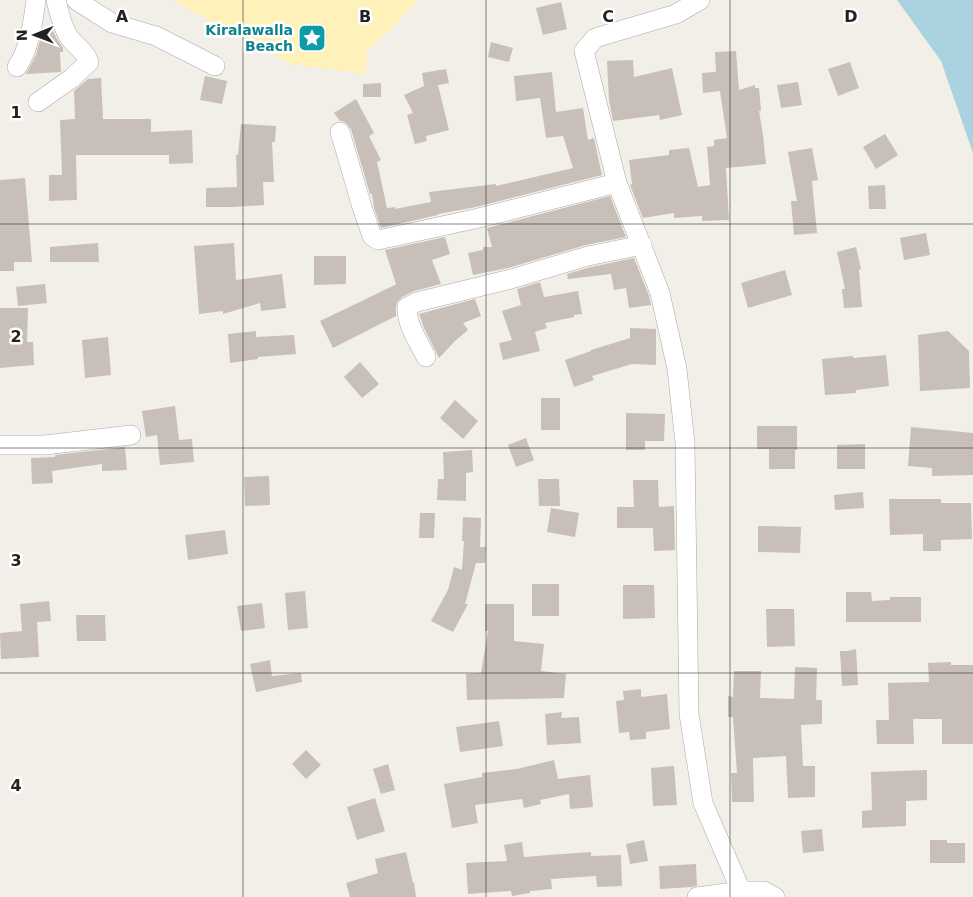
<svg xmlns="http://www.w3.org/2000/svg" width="973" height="897" font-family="'DejaVu Sans',sans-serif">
	<rect width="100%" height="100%" fill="#f2efe9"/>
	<!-- sand -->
	<path fill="#fff1ba" d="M 172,0 L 417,0 L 394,27 L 367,50 L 366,74 L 291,64 Z"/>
	<!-- water -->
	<path fill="#aad3df" d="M 897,0 L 973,0 L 973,153 L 941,61 Z"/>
	<!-- building -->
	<g fill="#c7bfb8">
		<path d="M 561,2 L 567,29 L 543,35 L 536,8 Z"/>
		<path d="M 43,29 L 52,29 L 57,39 L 63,48 L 63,52 L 60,52 L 61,72 L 26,74 L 36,55 Z"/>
		<path d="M 491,42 L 513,48 L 509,62 L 488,57 Z"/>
		<path d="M 736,51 L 739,90 L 755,85 L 755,88 L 759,88 L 761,111 L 759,111 L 763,135 L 766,164 L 726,168 L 729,220 L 702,221 L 702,216 L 674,218 L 674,213 L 643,218 L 630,185 L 632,184 L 629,160 L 669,155 L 669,150 L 689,148 L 698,187 L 710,185 L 707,147 L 714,146 L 714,140 L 727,138 L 720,91 L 703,93 L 702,73 L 716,72 L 715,52 Z"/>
		<path d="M 633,60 L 634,77 L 672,68 L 682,115 L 660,120 L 659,115 L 613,121 L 609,100 L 607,61 Z"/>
		<path d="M 850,62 L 859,88 L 838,96 L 828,69 Z"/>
		<path d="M 446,69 L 449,83 L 438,85 L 449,130 L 426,136 L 427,141 L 415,144 L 407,115 L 413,113 L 404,95 L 424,86 L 422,73 Z"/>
		<path d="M 552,72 L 556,112 L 583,108 L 588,140 L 594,138 L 602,175 L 476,207 L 438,214 L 438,215 L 381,228 L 374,208 L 372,194 L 370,194 L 351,129 L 347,124 L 343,121 L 340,121 L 334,113 L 356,99 L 374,133 L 369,136 L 381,160 L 377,162 L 387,208 L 395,207 L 395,209 L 431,202 L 429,192 L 496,184 L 496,186 L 573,168 L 563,136 L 546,138 L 540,98 L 516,101 L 514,76 Z"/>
		<path d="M 205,76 L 227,81 L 222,104 L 200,100 Z"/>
		<path d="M 101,78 L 103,119 L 151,119 L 151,132 L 192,130 L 193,163 L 169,164 L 169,155 L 76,155 L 77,200 L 49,201 L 49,175 L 62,175 L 60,120 L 75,119 L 74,91 L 88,79 Z"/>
		<path d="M 798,82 L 802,105 L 781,108 L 777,85 Z"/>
		<path d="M 381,83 L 381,97 L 363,97 L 363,84 Z"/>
		<path d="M 241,124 L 276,126 L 275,142 L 272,142 L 274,182 L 263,182 L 264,205 L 232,207 L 206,207 L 206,188 L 237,187 L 236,155 L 238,155 Z"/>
		<path d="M 885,134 L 898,155 L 876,169 L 863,147 Z"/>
		<path d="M 812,148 L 818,180 L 812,181 L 817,233 L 794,235 L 791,201 L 797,201 L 788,152 Z"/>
		<path d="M 25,178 L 32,262 L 14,262 L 14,271 L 0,271 L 0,180 Z"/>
		<path d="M 885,185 L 886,209 L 869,209 L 868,186 Z"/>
		<path d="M 610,196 L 626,237 L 586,245 L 508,268 L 473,275 L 468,253 L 483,250 L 483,247 L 492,247 L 487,228 Z"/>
		<path d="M 926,233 L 930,255 L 904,260 L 900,238 Z"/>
		<path d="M 445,237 L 450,254 L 432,260 L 441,284 L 414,291 L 402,297 L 397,302 L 396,307 L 396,316 L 333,348 L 320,321 L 397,284 L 396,284 L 385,250 Z"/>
		<path d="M 98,243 L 99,262 L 50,262 L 50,247 Z"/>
		<path d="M 234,243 L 236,280 L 282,274 L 286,308 L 261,311 L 260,303 L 223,314 L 223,311 L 199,314 L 194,246 Z"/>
		<path d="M 856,247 L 861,269 L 859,270 L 862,307 L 844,308 L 842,289 L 845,289 L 837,252 Z"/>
		<path d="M 314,256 L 346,256 L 346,284 L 314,285 Z"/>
		<path d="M 634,258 L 649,296 L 651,305 L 629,308 L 626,288 L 614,290 L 611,274 L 568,279 L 567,274 L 591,267 Z"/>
		<path d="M 785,270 L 792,295 L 748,308 L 741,283 Z"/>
		<path d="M 540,282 L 544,297 L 578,291 L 582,314 L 574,315 L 574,317 L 545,323 L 547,328 L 535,332 L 540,351 L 503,360 L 499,343 L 512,340 L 502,311 L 521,305 L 517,289 Z"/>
		<path d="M 45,284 L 47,303 L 18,306 L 16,287 Z"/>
		<path d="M 475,299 L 481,316 L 463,323 L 468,330 L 455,341 L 439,358 L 424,328 L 419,314 Z"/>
		<path d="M 0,308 L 28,308 L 27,342 L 33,342 L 34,365 L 0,368 Z"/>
		<path d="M 630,328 L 656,329 L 656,365 L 632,364 L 592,376 L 594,380 L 574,387 L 565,360 L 591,351 L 591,350 L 630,338 Z"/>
		<path d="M 256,331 L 256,337 L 294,335 L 296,354 L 258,357 L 258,359 L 230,363 L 228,334 Z"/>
		<path d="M 948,331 L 969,351 L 970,388 L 920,391 L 918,335 Z"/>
		<path d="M 108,337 L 111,375 L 85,378 L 82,340 Z"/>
		<path d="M 886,355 L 889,386 L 856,390 L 856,393 L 825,395 L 822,359 L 853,356 L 853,358 Z"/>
		<path d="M 360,362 L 379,384 L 362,398 L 344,377 Z"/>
		<rect x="541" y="398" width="19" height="32"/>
		<path d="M 455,400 L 478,421 L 463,439 L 440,418 Z"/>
		<path d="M 175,406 L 179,440 L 192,439 L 194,462 L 160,465 L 157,435 L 146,437 L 142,411 Z"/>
		<path d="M 626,413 L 665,414 L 664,441 L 645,441 L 645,450 L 626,450 Z"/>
		<path d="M 757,426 L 797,426 L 797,450 L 795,450 L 795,469 L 769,469 L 769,449 L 757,449 Z"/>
		<path d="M 911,427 L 973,433 L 973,475 L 932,476 L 932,468 L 908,466 Z"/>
		<path d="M 526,438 L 534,460 L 516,467 L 508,445 Z"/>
		<path d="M 865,444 L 865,469 L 837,469 L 837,445 Z"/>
		<path d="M 125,447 L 127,470 L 102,471 L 102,464 L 52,471 L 53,483 L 32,484 L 31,458 L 55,457 L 55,455 Z"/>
		<path d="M 472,450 L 473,472 L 466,473 L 466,501 L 437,500 L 438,479 L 444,479 L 443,452 Z"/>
		<path d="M 269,476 L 270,505 L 245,506 L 244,477 Z"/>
		<path d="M 538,479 L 559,479 L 560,506 L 539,506 Z"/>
		<path d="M 633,480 L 658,480 L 659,507 L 674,506 L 675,550 L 654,551 L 653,528 L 617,528 L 617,507 L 634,507 Z"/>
		<path d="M 863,492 L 864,508 L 835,510 L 834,495 Z"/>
		<path d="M 889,499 L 941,499 L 941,503 L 971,503 L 972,539 L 941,540 L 941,551 L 923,551 L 923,534 L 890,535 Z"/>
		<path d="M 551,508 L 579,513 L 575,537 L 547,532 Z"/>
		<path d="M 420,513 L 435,513 L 434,538 L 419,538 Z"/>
		<path d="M 463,517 L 481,518 L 480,547 L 486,547 L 485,563 L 476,563 L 465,604 L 468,604 L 453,632 L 431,621 L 448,590 L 454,567 L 462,570 L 464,541 L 462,541 Z"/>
		<path d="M 758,526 L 801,527 L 800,553 L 758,552 Z"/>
		<path d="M 225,530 L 228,554 L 188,560 L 185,535 Z"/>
		<rect x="532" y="584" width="27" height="32"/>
		<path d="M 623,585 L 654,585 L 655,618 L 623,619 Z"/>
		<path d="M 305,591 L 308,628 L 288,630 L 285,593 Z"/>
		<path d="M 846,592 L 871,592 L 872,601 L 890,600 L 890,597 L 921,597 L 921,622 L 846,622 Z"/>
		<path d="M 49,601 L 51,621 L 37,622 L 39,657 L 1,659 L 0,633 L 22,631 L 20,604 Z"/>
		<path d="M 262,603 L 265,628 L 241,631 L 237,606 Z"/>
		<path d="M 485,604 L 514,604 L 514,641 L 544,644 L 541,671 L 566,674 L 564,698 L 467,700 L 466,674 L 481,673 L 488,631 L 485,631 Z"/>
		<path d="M 766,609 L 794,609 L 795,646 L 767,647 Z"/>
		<path d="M 76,615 L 105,615 L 106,641 L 77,641 Z"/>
		<path d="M 856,649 L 858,685 L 842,686 L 840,651 L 848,651 Z"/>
		<path d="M 270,660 L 272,676 L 301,673 L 302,682 L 256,692 L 250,664 Z"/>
		<path d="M 951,662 L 951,665 L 973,665 L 973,744 L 942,744 L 942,719 L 913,719 L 914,744 L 877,744 L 876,720 L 889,720 L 888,683 L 929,682 L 928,663 Z"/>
		<path d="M 795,667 L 817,668 L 816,700 L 822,700 L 822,724 L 801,725 L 803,766 L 815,766 L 815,797 L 788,798 L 786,756 L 753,758 L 754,802 L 732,802 L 731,773 L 737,773 L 733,717 L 728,717 L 728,696 L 733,697 L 734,671 L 761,671 L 760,698 L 794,699 Z"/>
		<path d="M 641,689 L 641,697 L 667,694 L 670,729 L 646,732 L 646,739 L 630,740 L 629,732 L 619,733 L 616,701 L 624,700 L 623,691 Z"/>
		<path d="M 562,712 L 561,718 L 579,717 L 581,743 L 547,745 L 545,714 Z"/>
		<path d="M 499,721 L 503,746 L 460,752 L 456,727 Z"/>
		<path d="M 306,750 L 321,765 L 306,779 L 292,764 Z"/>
		<path d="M 554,760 L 558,779 L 590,775 L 593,807 L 570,809 L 569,794 L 540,800 L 541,804 L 524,808 L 522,799 L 475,805 L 478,823 L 452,828 L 444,784 L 482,777 L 482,773 L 517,769 Z"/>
		<path d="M 388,764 L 395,790 L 381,794 L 373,769 Z"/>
		<path d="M 674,766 L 677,805 L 653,806 L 651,768 Z"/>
		<path d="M 927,770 L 927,800 L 906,801 L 906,826 L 862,828 L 862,811 L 872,810 L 871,772 Z"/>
		<path d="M 375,798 L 385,831 L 357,840 L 347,807 Z"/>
		<path d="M 822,829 L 824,851 L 803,853 L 801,831 Z"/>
		<path d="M 644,840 L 648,861 L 630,864 L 626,844 Z"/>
		<path d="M 930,840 L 947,840 L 947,843 L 965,843 L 965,863 L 930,863 Z"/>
		<path d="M 522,842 L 524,857 L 549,855 L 591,852 L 591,856 L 621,855 L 622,886 L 597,887 L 596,876 L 551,879 L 552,889 L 530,891 L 530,893 L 512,896 L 511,891 L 468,894 L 466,863 L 507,861 L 504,845 Z"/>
		<path d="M 406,852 L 413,883 L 414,882 L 416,897 L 350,897 L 346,883 L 378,873 L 375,859 Z"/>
		<path d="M 696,864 L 697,886 L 692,887 L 660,889 L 659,866 Z"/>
	</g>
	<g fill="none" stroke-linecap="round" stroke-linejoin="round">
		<defs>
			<g id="street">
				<path d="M 76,0 L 112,23 L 156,36 L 215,66"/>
				<path d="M 700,0 L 676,14 L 595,38 L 584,51 L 617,183 L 660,293 L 677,369 L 685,443 L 689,714 L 703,803 L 741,891"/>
				<path d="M 17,67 C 30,48 33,22 36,0"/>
				<path d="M 38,102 L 72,78 L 89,62 C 85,50 76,47 69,37 C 62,27 59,12 56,0"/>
				<path d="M 340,132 L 362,207 L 372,236 L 378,240 L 479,218 L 617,183"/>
				<path d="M 426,357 C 419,342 406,324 407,307 L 417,302 L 511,279 L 588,256 L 642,245"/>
				<path d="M 0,445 L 45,445 L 131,435"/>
				<path d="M 697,897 L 741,891 L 764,891 L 775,897"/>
			</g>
		</defs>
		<!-- street casing -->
		<use href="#street" stroke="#a9a9a9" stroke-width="20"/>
		<!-- street -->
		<use href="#street" stroke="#fff" stroke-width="19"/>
	</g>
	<!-- grid -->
	<path fill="none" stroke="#222" stroke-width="1" stroke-opacity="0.55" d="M 243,0 L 243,897M 486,0 L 486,897M 730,0 L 730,897M 0,224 L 973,224M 0,448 L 973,448M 0,673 L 973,673"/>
	<!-- icons -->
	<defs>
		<symbol id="sight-square" viewBox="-11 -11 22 22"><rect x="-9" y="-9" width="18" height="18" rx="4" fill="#0f9aa8" stroke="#fff"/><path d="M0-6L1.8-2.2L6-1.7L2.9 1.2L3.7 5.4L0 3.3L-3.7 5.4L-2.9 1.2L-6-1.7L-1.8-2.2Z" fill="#fff"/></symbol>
	</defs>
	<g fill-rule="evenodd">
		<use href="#sight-square" x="296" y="22" width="32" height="32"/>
	</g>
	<g text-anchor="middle" stroke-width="5" stroke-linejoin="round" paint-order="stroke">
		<!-- culture labels -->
		<g font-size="14" font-weight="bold" fill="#0d838f" stroke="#fff" text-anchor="end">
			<text x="293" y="35">Kiralawalla<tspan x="293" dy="16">Beach</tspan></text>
		</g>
	</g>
	<g font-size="16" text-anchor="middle" font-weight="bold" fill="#222" stroke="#fff" stroke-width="5" stroke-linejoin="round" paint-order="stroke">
		<text x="122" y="22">A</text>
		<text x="365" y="22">B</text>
		<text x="608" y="22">C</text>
		<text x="851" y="22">D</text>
		<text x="16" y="118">1</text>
		<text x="16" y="342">2</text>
		<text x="16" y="566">3</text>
		<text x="16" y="791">4</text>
	</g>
	<!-- north arrow -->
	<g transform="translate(35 35) rotate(269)" stroke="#ffffff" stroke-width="4" paint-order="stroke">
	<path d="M0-4L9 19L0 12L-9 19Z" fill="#222222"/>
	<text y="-8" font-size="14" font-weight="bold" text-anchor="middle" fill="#222222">N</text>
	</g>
</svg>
